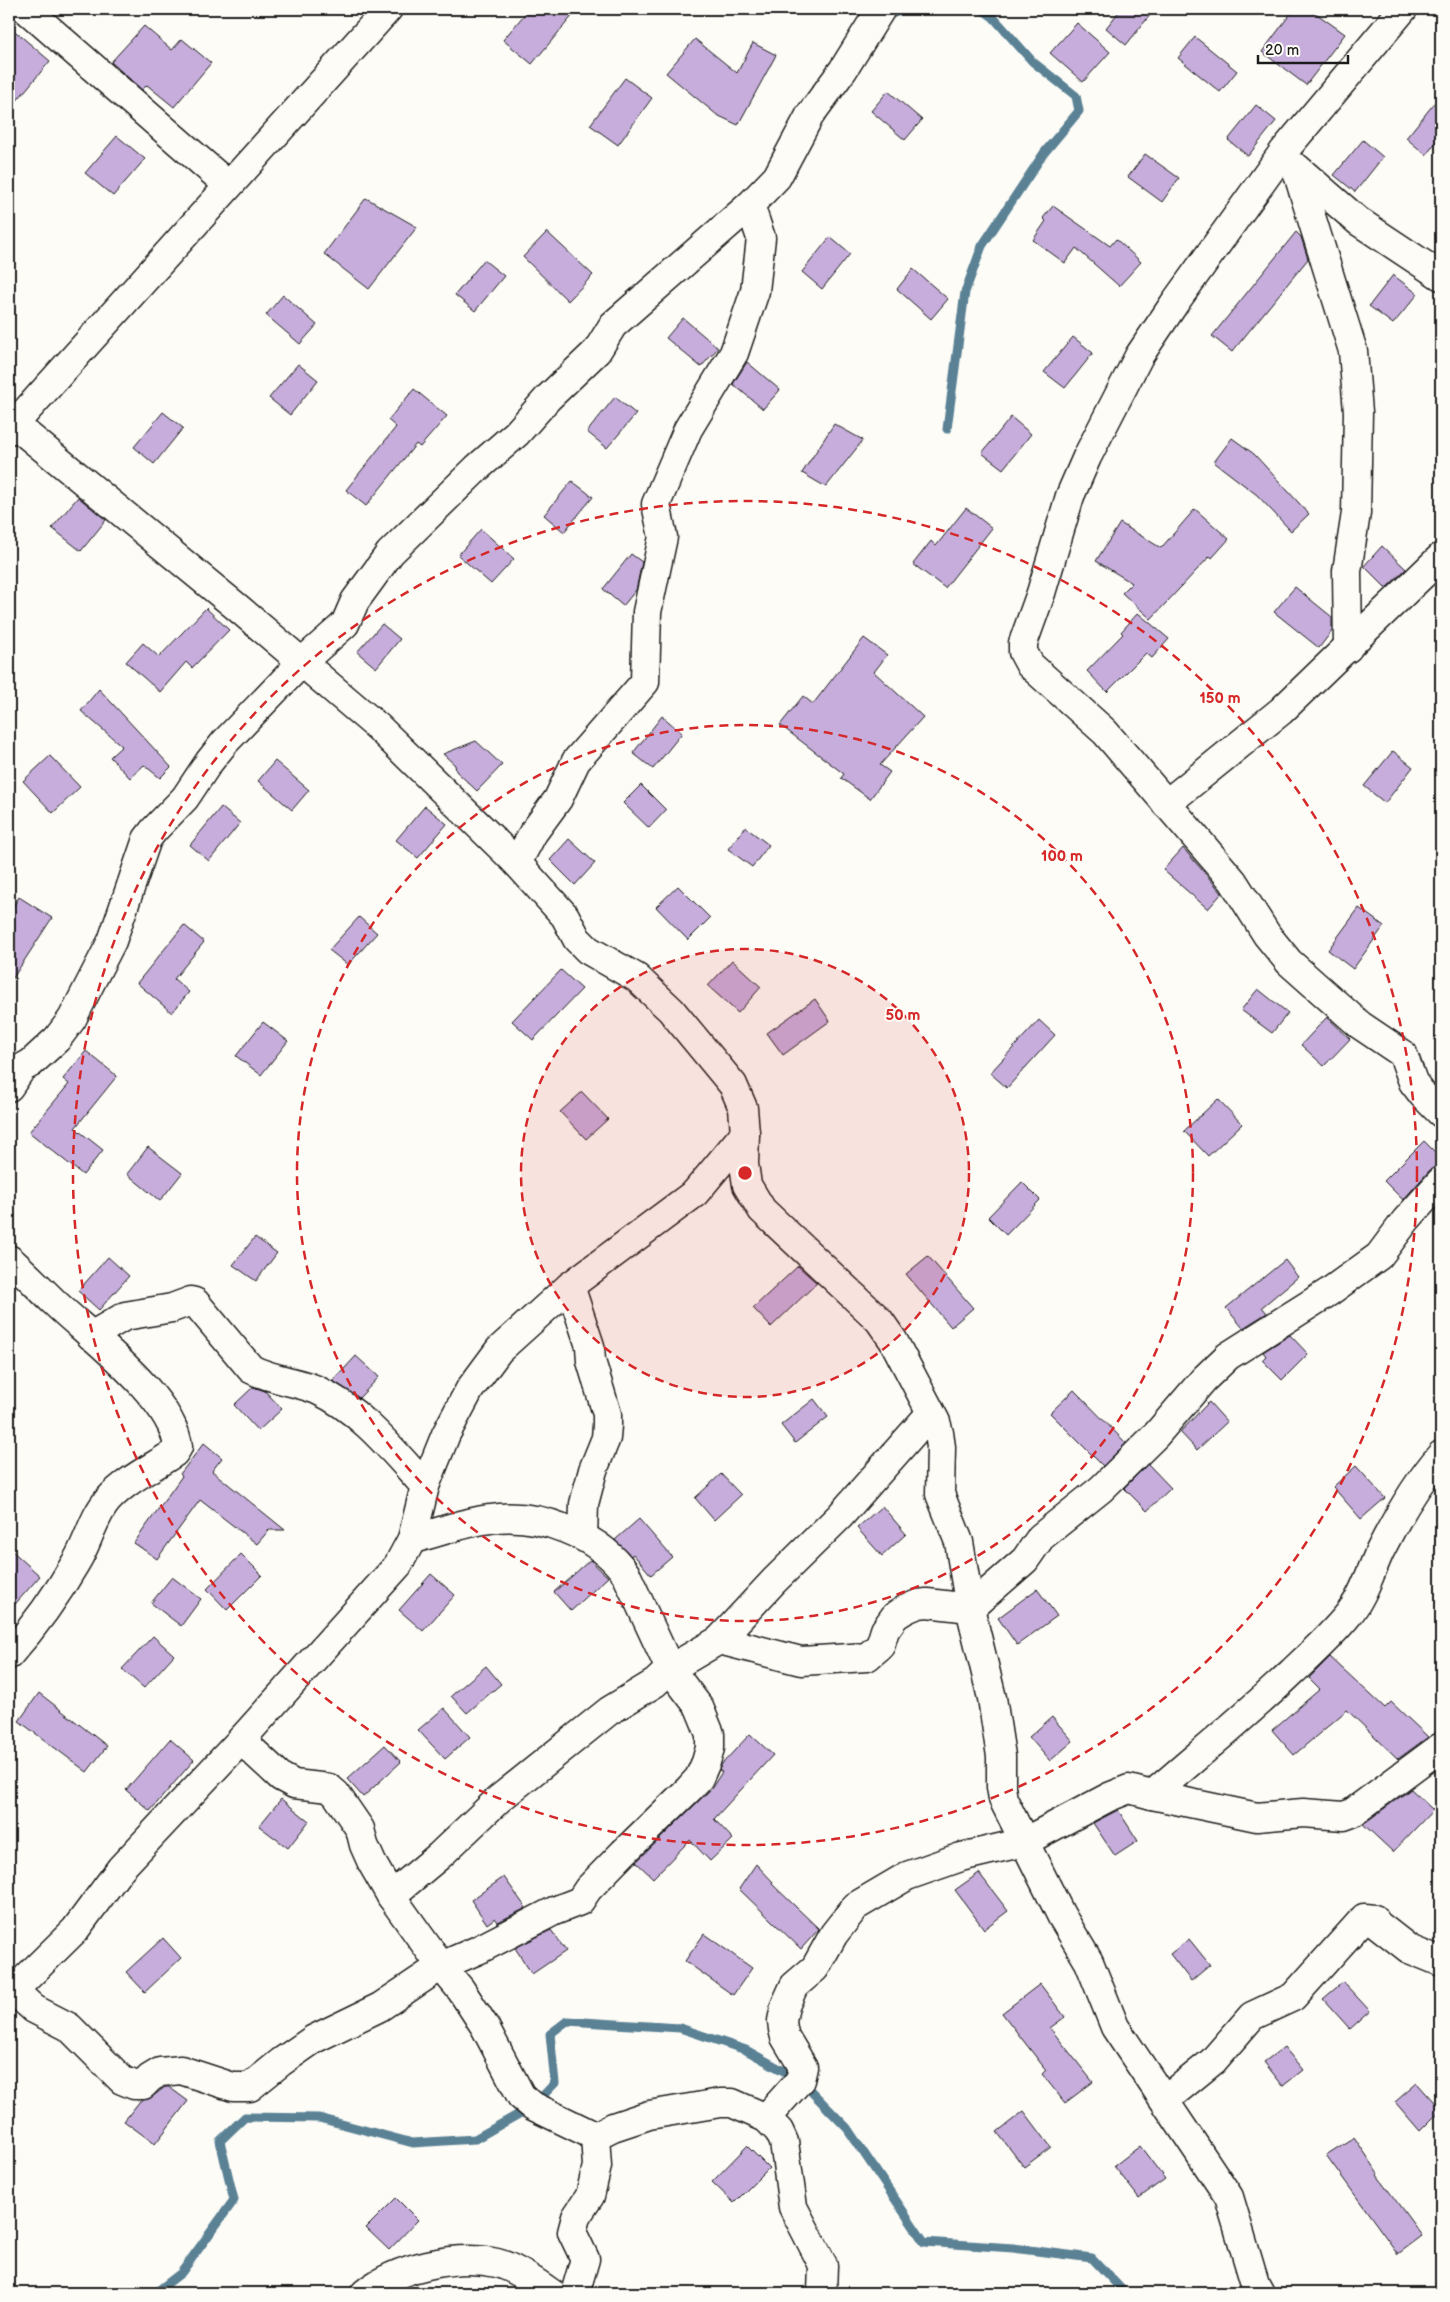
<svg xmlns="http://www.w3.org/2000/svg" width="1450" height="2302" font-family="'Balsamiq Sans',sans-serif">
	<rect width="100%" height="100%" fill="#fdfcf7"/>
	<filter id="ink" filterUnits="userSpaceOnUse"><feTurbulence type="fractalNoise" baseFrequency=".02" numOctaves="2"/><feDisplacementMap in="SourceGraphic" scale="10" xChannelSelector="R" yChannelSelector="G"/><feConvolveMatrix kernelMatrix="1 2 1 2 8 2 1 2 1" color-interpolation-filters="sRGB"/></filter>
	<g filter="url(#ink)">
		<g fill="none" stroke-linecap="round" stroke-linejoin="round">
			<!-- stream -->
			<g stroke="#5a8194" stroke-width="9">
				<path d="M 884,13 L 889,15 L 904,9"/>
				<path d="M 947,429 L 965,292 L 982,246 L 1044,153 L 1079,111 L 1076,96 L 1033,62 L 993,17 L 982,9"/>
				<path d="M 155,2293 L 181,2273 L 234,2200 L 220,2141 L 245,2117 L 319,2118 L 413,2143 L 475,2139 L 533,2106 L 555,2083 L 550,2034 L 567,2021 L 680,2028 L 746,2050 L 800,2080 L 847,2128 L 924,2242 L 1013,2248 L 1092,2258 L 1125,2293"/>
			</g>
		</g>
		<!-- building -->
		<g fill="#c6addc" stroke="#1c1c1c">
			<path d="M 529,9 L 578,9 L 532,64 L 503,40 Z"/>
			<path d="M 1121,9 L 1155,9 L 1126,45 L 1106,28 Z"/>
			<path d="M 1294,9 L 1310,9 L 1345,34 L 1306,85 L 1262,52 Z"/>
			<path d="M 1077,23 L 1110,52 L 1083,82 L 1050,53 Z"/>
			<path d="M 9,26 L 50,61 L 9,110 Z"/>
			<path d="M 144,26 L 172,50 L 182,39 L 211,63 L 174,107 L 147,85 L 142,90 L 111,62 Z"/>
			<path d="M 1195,37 L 1237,71 L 1220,92 L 1178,58 Z"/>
			<path d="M 695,39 L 737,73 L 753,43 L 776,55 L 738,125 L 717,115 L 666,73 Z"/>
			<path d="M 625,78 L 652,98 L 618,145 L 590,125 Z"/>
			<path d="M 888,91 L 922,120 L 905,140 L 871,111 Z"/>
			<path d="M 1441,95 L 1441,136 L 1426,155 L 1406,138 Z"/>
			<path d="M 1256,105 L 1276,121 L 1248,156 L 1228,140 Z"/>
			<path d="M 117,136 L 145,159 L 113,196 L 85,173 Z"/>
			<path d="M 1363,140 L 1383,157 L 1355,192 L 1334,175 Z"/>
			<path d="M 1145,154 L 1179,178 L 1162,202 L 1128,177 Z"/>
			<path d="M 366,198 L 417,227 L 369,289 L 324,254 Z"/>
			<path d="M 1053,206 L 1110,246 L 1116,239 L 1141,262 L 1119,286 L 1076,248 L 1065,263 L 1033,240 L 1046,221 L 1043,218 Z"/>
			<path d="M 547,232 L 593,275 L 568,301 L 523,257 Z"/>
			<path d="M 1296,232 L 1301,237 L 1308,259 L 1232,352 L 1212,336 Z"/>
			<path d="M 830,237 L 850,254 L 822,289 L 802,272 Z"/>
			<path d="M 484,260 L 504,276 L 475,311 L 455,295 Z"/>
			<path d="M 913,269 L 948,299 L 931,319 L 897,289 Z"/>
			<path d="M 1393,275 L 1418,294 L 1393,324 L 1369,306 Z"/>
			<path d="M 283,295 L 317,325 L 300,344 L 266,315 Z"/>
			<path d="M 683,318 L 718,348 L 701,367 L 666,338 Z"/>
			<path d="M 1073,337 L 1093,353 L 1065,388 L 1044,372 Z"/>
			<path d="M 747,362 L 780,390 L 763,409 L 733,384 Z"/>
			<path d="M 298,364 L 318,380 L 290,415 L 269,398 Z"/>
			<path d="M 414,389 L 447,416 L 420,447 L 416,444 L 366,506 L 346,490 L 396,427 L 388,420 Z"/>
			<path d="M 615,397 L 636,414 L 607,448 L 587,432 Z"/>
			<path d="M 163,412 L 183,428 L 154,464 L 134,447 Z"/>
			<path d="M 1011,417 L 1031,434 L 1003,469 L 982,453 Z"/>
			<path d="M 834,424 L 863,440 L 826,487 L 802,473 Z"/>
			<path d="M 1232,438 L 1254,454 L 1309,514 L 1291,531 L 1257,495 L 1214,462 Z"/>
			<path d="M 572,481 L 593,497 L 564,532 L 544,515 Z"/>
			<path d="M 78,497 L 106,520 L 81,551 L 52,528 Z"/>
			<path d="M 966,508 L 992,528 L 945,588 L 913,564 L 931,541 L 936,546 Z"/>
			<path d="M 1195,509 L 1229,539 L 1212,558 L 1210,556 L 1151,619 L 1122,593 L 1132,583 L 1096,561 L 1120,523 L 1161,548 Z"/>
			<path d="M 481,529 L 514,559 L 491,584 L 458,555 Z"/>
			<path d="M 1382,546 L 1406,569 L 1386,588 L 1364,566 Z"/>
			<path d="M 631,554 L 642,562 L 636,590 L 623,606 L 603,589 Z"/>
			<path d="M 1295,587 L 1332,617 L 1332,631 L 1319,648 L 1274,612 Z"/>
			<path d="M 206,608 L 229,630 L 192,668 L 186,662 L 160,692 L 126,662 L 143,643 L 159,657 Z"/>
			<path d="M 1138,613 L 1169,639 L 1152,658 L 1146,653 L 1107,692 L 1087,671 L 1123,634 L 1121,632 Z"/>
			<path d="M 382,624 L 400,639 L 376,668 L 357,652 Z"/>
			<path d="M 864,638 L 887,655 L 874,672 L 923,717 L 880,765 L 890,772 L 870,799 L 841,778 L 844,774 L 780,725 L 803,696 L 813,704 Z"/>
			<path d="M 99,689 L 171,767 L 160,778 L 144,765 L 130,778 L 110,757 L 122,746 L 81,711 Z"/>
			<path d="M 662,716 L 682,733 L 653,769 L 633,753 Z"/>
			<path d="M 476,741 L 502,765 L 477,791 L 456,771 L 455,765 L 443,754 Z"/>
			<path d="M 1393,751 L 1413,767 L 1385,803 L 1364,786 Z"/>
			<path d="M 50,756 L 80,787 L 53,813 L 23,781 Z"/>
			<path d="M 275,761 L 309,790 L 292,810 L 258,781 Z"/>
			<path d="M 641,785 L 666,810 L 649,828 L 623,803 Z"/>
			<path d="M 425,806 L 447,824 L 418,858 L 396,840 Z"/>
			<path d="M 221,807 L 240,823 L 209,861 L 190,845 Z"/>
			<path d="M 745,827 L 769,845 L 752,867 L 728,849 Z"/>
			<path d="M 569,839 L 595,863 L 575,885 L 550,860 Z"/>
			<path d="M 1183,848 L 1222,893 L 1208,909 L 1163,870 Z"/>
			<path d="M 678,886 L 710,918 L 688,940 L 656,907 Z"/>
			<path d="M 19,897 L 52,918 L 9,984 L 9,913 Z"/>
			<path d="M 1359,908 L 1384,926 L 1353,969 L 1328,950 Z"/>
			<path d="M 359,917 L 377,933 L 348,965 L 329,950 Z"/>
			<path d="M 184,925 L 204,942 L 174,979 L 189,992 L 172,1013 L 137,983 Z"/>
			<path d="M 732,960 L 761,987 L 738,1013 L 708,986 Z"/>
			<path d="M 561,970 L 582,989 L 533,1040 L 512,1021 Z"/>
			<path d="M 1258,989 L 1288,1013 L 1272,1033 L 1241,1010 Z"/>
			<path d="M 815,999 L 830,1021 L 783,1055 L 767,1033 Z"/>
			<path d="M 1327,1017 L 1350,1039 L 1324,1066 L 1301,1045 Z"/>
			<path d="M 1039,1020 L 1055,1035 L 1007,1088 L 990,1073 Z"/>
			<path d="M 263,1022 L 288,1041 L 261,1075 L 236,1056 Z"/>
			<path d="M 86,1051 L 117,1076 L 75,1128 L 103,1150 L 83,1175 L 29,1132 L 69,1084 L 63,1079 Z"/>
			<path d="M 582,1092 L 608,1119 L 586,1139 L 560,1112 Z"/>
			<path d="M 1218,1099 L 1242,1124 L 1208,1156 L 1184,1131 Z"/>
			<path d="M 1424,1141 L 1441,1158 L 1441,1162 L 1429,1171 L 1403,1200 L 1384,1181 Z"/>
			<path d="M 148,1147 L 182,1173 L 160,1201 L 127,1174 Z"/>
			<path d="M 1022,1182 L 1040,1200 L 1006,1235 L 988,1217 Z"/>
			<path d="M 255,1237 L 277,1253 L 256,1281 L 233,1265 Z"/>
			<path d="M 928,1256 L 973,1308 L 951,1327 L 906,1274 Z"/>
			<path d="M 108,1257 L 129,1276 L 99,1310 L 78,1291 Z"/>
			<path d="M 1285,1260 L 1298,1277 L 1262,1307 L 1267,1313 L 1243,1328 L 1226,1308 Z"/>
			<path d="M 798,1266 L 817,1283 L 771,1327 L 753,1308 Z"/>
			<path d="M 1290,1335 L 1308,1354 L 1282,1380 L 1262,1360 L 1266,1356 L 1263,1352 Z"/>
			<path d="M 356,1356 L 379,1377 L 359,1398 L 333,1381 Z"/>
			<path d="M 253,1387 L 265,1391 L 282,1409 L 258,1431 L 234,1405 Z"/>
			<path d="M 1074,1390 L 1126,1443 L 1103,1466 L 1050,1413 Z"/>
			<path d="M 814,1399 L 828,1417 L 795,1443 L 781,1425 Z"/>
			<path d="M 1209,1402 L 1227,1422 L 1197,1450 L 1180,1432 Z"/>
			<path d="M 204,1443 L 222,1458 L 212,1471 L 285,1530 L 269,1530 L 257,1544 L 200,1500 L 157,1559 L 134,1543 L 182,1476 L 180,1474 Z"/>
			<path d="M 1148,1464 L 1171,1488 L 1147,1511 L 1124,1488 Z"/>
			<path d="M 1356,1466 L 1385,1498 L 1361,1519 L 1333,1487 Z"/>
			<path d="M 721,1474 L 741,1495 L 714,1520 L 695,1498 Z"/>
			<path d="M 882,1506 L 906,1534 L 882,1556 L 857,1528 Z"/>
			<path d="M 639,1519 L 672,1557 L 651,1575 L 633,1554 L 631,1556 L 615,1540 Z"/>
			<path d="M 9,1548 L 40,1576 L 9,1611 Z"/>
			<path d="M 241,1554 L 262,1575 L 227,1610 L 207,1589 Z"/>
			<path d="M 590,1560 L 608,1577 L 571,1611 L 554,1592 Z"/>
			<path d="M 431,1574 L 455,1595 L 423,1631 L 399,1610 Z"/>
			<path d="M 172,1577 L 201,1599 L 181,1626 L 151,1603 Z"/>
			<path d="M 1037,1589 L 1057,1616 L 1017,1645 L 998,1618 Z"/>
			<path d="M 153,1636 L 174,1655 L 144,1688 L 122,1669 Z"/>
			<path d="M 1330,1657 L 1385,1708 L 1391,1702 L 1428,1737 L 1398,1759 L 1347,1710 L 1294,1755 L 1272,1730 L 1320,1689 L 1309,1678 Z"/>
			<path d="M 486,1666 L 501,1684 L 467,1713 L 451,1696 Z"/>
			<path d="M 39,1693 L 107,1746 L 87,1772 L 19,1721 Z"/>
			<path d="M 444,1708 L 470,1737 L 445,1759 L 418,1730 Z"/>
			<path d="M 1052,1717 L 1073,1741 L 1050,1761 L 1029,1737 Z"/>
			<path d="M 750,1734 L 773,1755 L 714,1819 L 733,1839 L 710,1861 L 690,1840 L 653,1878 L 636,1862 L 711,1789 L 722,1772 L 719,1770 L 721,1765 Z"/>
			<path d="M 170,1739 L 194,1760 L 150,1811 L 126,1790 Z"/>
			<path d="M 385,1745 L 401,1762 L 363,1797 L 347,1779 Z"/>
			<path d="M 1411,1789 L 1433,1810 L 1393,1852 L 1363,1824 Z"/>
			<path d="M 281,1799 L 309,1821 L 288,1848 L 259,1826 Z"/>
			<path d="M 1118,1810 L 1138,1841 L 1115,1856 L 1093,1823 Z"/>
			<path d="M 756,1864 L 773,1882 L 772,1884 L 819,1929 L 801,1949 L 739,1889 Z"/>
			<path d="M 979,1873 L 1008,1911 L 984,1929 L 955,1890 Z"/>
			<path d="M 504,1877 L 526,1908 L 498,1922 L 495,1918 L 487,1924 L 471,1900 Z"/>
			<path d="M 551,1930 L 566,1951 L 532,1974 L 515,1948 Z"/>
			<path d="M 704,1934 L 752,1968 L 733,1995 L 685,1961 Z"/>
			<path d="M 163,1938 L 181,1958 L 145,1992 L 126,1972 Z"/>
			<path d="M 1189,1939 L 1210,1965 L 1191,1981 L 1170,1954 Z"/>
			<path d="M 1343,1982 L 1370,2011 L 1350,2029 L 1323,1999 Z"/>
			<path d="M 1040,1984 L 1065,2017 L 1050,2028 L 1093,2082 L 1065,2103 L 1042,2074 L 1046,2070 L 1002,2013 Z"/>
			<path d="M 1284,2047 L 1303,2070 L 1283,2086 L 1264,2062 Z"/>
			<path d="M 1417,2083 L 1441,2110 L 1420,2131 L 1395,2102 Z"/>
			<path d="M 165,2087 L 169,2087 L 188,2101 L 155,2144 L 124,2121 L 140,2101 L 153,2096 Z"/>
			<path d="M 1024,2111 L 1051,2147 L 1024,2167 L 997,2132 Z"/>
			<path d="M 1354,2137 L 1379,2174 L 1377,2175 L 1422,2236 L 1398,2254 L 1326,2155 Z"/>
			<path d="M 747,2146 L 769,2168 L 734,2203 L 712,2182 Z"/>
			<path d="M 1140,2146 L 1165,2179 L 1139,2198 L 1114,2166 Z"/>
			<path d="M 396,2198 L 418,2220 L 389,2250 L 366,2228 Z"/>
		</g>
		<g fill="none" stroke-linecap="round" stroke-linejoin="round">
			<defs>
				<g id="minor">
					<path d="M 26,9 L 228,185"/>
					<path d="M 1403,9 L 1284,151 L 1176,301 L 1139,356 L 1087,457 L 1070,496 L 1041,593 L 1023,643 L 1023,652 L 1030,665 L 1105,732 L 1233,881 L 1267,935 L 1289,962 L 1360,1025 L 1403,1054 L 1413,1082 L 1423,1095 L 1441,1113"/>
					<path d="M 1296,168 L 1353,351 L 1358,412 L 1356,513 L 1347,571 L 1348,648"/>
					<path d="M 1297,168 L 1358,221 L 1441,276"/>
					<path d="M 14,424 L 238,608 L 378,727 L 517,863 L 565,916 L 577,939 L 588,950 L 637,978 L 671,1010 L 733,1085 L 743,1108 L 745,1133 L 744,1164 L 747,1185 L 762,1210 L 879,1320 L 893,1340 L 936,1422 L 939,1433 L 941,1447 L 940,1494 L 959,1542 L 970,1608 L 992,1698 L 1001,1756 L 1001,1787 L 1003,1799 L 1061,1915 L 1089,1962 L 1115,2027 L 1229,2197 L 1255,2284 L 1260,2293"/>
					<path d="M 1166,804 L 1281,711 L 1441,557"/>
					<path d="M 517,863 L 533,833 L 558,799 L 576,761 L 645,682 L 647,612 L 663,537 L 656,504 L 688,429 L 734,353 L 755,291 L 761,238 L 750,205 L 777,177 L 810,115 L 843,70 L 881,9"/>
					<path d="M 9,1087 L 22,1068 L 31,1063 L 57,1039 L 72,1019 L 112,941 L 147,839 L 154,830 L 185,798 L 209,762 L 225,742 L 302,662 L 345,624 L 355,601 L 390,553 L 477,468 L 517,433 L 548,398 L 597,351 L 613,325 L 750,205"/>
					<path d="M 9,1259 C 25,1272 38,1287 53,1301 C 88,1335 173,1397 178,1447 L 174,1453 C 152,1468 126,1480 108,1500 C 93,1517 88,1543 76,1562 C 57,1595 34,1627 9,1655"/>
					<path d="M 570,1286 L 590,1346 L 591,1361 L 607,1414 L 607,1425 L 606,1438 L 593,1470 L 584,1504 L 583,1537"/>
					<path d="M 91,1336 L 125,1316 L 172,1308 L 191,1301 L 195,1302 L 251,1369 C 272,1380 296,1381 317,1390 C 361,1410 393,1451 425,1486"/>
					<path d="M 719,1640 L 774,1581 L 840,1516 L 930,1414"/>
					<path d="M 241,1740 L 281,1777 L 294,1784 L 329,1788 L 336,1794 L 360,1829 L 364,1845 L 372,1863 L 391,1896 L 441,1966 L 461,1990 L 485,2027 L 521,2096 L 533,2106 L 595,2136 L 613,2127 L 649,2115 L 720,2103 L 732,2103 L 766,2118 L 779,2131 L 784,2142 L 793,2207 L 823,2265 L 822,2293"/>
					<path d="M 1152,1795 L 1257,1817 L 1303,1813 L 1344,1816 L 1352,1813 L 1441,1747"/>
					<path d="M 391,1896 L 439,1856 L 499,1799 L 609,1711 L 655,1683 L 670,1669 L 719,1640 L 801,1661 L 867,1657 L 880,1646 L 885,1630 L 895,1616 L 906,1609 L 918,1604 L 927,1603 L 970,1608 L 1025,1560 L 1041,1537 L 1101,1489 L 1156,1435 L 1204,1379 L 1228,1356 L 1329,1292 L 1379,1256 L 1406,1220 L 1441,1181"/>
					<path d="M 9,1989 L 13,1990 L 34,2009 L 69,2027 L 122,2080 L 134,2085 L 143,2085 L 150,2078 L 160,2072 L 181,2070 L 233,2087 L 250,2087 L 281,2062 L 314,2039 L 380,2007 L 441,1966 L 478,1950 L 554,1911 L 580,1901 L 588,1889 L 623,1853 L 689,1789 L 699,1778 L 706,1762 L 710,1748 L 710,1734 L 699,1707 L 670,1669 L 626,1574 C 598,1534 538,1512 490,1519 C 464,1522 438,1533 412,1539"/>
					<path d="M 9,1995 L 75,1930 L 121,1868 L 241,1740 L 398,1565 L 412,1539 L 425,1486 L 446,1434 L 470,1389 L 499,1350 L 570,1286 L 695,1193 L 745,1133"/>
					<path d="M 1165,2100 L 1213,2061 L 1252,2016 L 1293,1997 L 1364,1918 L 1374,1919 L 1377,1924 L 1409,1949 L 1441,1962"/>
					<path d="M 766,2118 L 800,2080 L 803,2067 L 785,2037 L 783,2029 L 782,2021 L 785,2006 L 794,1986 L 815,1968 L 834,1934 L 856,1906 L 907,1876 L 961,1857 L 1024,1842 L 1109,1797 L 1129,1789 L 1152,1795 C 1199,1754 1247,1715 1292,1672 C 1311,1654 1331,1636 1348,1615 C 1363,1597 1370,1573 1380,1551 C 1397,1517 1416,1484 1441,1455"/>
					<path d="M 365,2293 C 397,2267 457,2254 497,2263 C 514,2267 537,2283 551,2293"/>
					<path d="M 577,2293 L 576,2290 L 585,2259 L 572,2232 L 576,2217 L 590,2196 L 597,2166 L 595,2136"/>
				</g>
				<path id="trunk" d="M 9,430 L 388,9"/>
			</defs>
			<!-- minor casing -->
			<use href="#minor" stroke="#1c1c1c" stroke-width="31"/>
			<!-- trunk casing -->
			<use href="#trunk" stroke="#1c1c1c" stroke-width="31"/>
			<!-- minor -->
			<use href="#minor" stroke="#fdfcf7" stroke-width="28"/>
			<!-- trunk -->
			<use href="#trunk" stroke="#fdfcf7" stroke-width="28"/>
		</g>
	</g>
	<!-- distance rings -->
	<circle cx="745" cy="1173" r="224" fill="#d62828" fill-opacity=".12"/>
	<g fill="none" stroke="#d62828" stroke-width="2.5" stroke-dasharray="9 6">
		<circle cx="745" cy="1173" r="224"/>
		<circle cx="745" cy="1173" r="448"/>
		<circle cx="745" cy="1173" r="672"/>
	</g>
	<circle cx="745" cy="1173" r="8" fill="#d62828" stroke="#fdfcf7" stroke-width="2.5"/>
	<g font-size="15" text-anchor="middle" font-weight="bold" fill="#d62828" stroke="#fdfcf7" stroke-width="4" stroke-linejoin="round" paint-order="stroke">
		<text x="1220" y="703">150 m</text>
		<text x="1062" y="861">100 m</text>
		<text x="903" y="1020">50 m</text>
	</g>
	<!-- margin -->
	<rect width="1450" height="2302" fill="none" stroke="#fdfcf7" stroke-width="30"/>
	<rect x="15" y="15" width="1420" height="2272" fill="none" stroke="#1c1c1c" stroke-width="2" filter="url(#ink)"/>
	<!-- scale -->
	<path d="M1258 55v8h90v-8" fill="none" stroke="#1c1c1c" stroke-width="2.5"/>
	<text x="1265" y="55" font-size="15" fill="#1c1c1c" stroke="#fdfcf7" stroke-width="4" paint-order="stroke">20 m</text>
</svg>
